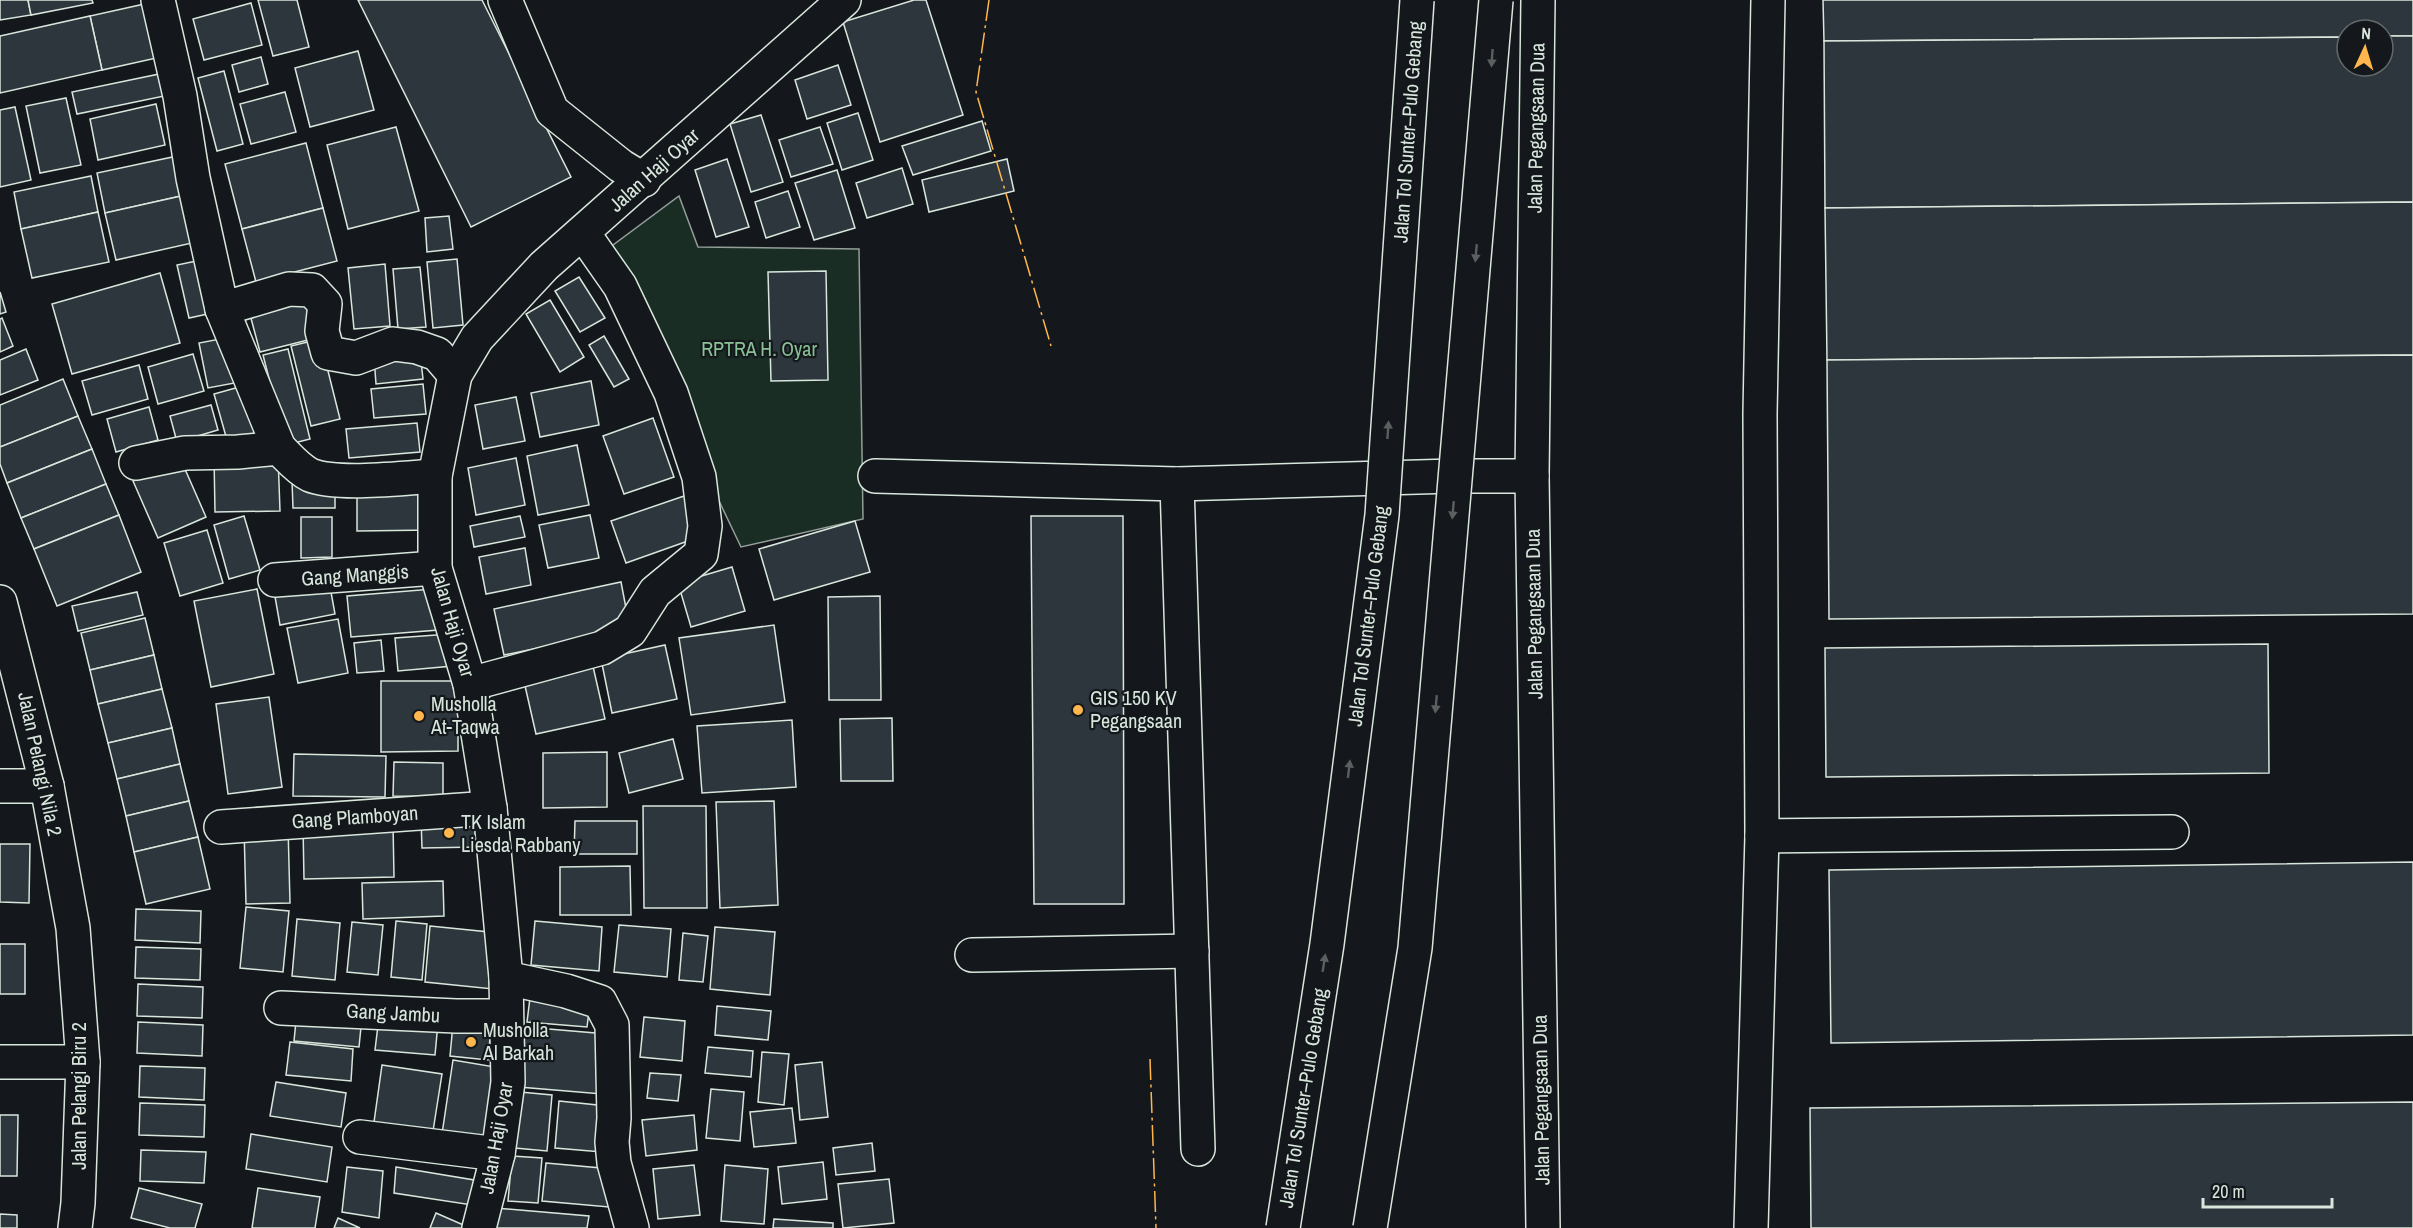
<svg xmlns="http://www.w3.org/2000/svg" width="2413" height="1228" font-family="'Archivo Narrow',sans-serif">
	<rect width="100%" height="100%" fill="#14181c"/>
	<!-- green -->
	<path fill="#1a2d24" stroke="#939e99" stroke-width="1.5" d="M 679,196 L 698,247 L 859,249 L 863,519 L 741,547 L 601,254 Z"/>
	<!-- building -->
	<g fill="#2c363c" stroke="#d8e6dc" stroke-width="1.5">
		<path d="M 0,0 L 28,0 L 31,15 L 0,20 Z"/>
		<path d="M 28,0 L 92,0 L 93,3 L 31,15 Z"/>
		<path d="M 258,0 L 297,0 L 309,47 L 273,56 Z"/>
		<path d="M 358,0 L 482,0 L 571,177 L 471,227 Z"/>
		<path d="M 914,0 L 926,0 L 963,115 L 880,142 L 843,22 Z"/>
		<path d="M 1823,0 L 2413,0 L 2413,36 L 2383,36 L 2383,30 L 2347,30 L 2347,37 L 1824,41 Z"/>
		<path d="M 149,3 L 161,57 L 102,70 L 90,16 Z"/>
		<path d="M 251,3 L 262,45 L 204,60 L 193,19 Z"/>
		<path d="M 90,16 L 102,70 L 0,93 L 0,36 Z"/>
		<path d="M 2383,36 L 2413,36 L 2413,202 L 1825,208 L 1824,41 L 2347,37 L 2347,66 L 2383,66 Z"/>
		<path d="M 358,51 L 374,110 L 310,127 L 295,68 Z"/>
		<path d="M 261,57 L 268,84 L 239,92 L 232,65 Z"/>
		<path d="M 838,65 L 851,105 L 807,119 L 795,80 Z"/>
		<path d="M 224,71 L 243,144 L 217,151 L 198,78 Z"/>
		<path d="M 169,72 L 174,94 L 77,114 L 72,92 Z"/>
		<path d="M 285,92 L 296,132 L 251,144 L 240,104 Z"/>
		<path d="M 66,98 L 81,165 L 40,173 L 26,106 Z"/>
		<path d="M 156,104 L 165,145 L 98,160 L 90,119 Z"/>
		<path d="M 15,107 L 31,180 L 0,187 L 0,110 Z"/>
		<path d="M 858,113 L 873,160 L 842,170 L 827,123 Z"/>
		<path d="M 761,115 L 783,182 L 751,192 L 730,124 Z"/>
		<path d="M 982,121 L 991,151 L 913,175 L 902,146 Z"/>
		<path d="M 396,127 L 419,211 L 348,229 L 327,145 Z"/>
		<path d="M 820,127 L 833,164 L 791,177 L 779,140 Z"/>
		<path d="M 306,143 L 323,208 L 242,229 L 225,164 Z"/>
		<path d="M 182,155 L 190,194 L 105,213 L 97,173 Z"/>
		<path d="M 727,159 L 749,227 L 716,237 L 695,170 Z"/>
		<path d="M 1007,159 L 1014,191 L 929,212 L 922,180 Z"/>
		<path d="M 902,168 L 913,204 L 867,218 L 856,183 Z"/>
		<path d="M 837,170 L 855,228 L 814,240 L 795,183 Z"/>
		<path d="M 91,176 L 98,212 L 21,229 L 14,192 Z"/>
		<path d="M 788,191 L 800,227 L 766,238 L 755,202 Z"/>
		<path d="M 190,194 L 201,241 L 116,260 L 105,213 Z"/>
		<path d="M 2413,202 L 2413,355 L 1827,360 L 1825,208 Z"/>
		<path d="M 323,208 L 337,261 L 256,282 L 242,229 Z"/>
		<path d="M 98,212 L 109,262 L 32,278 L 21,229 Z"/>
		<path d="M 449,216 L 453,249 L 427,252 L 425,218 Z"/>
		<path d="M 206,259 L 217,312 L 189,318 L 177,265 Z"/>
		<path d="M 457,259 L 463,325 L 433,328 L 427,262 Z"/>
		<path d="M 385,264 L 390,326 L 354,329 L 348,268 Z"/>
		<path d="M 420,267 L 426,327 L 398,329 L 393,269 Z"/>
		<path d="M 826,271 L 828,380 L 771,381 L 768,272 Z"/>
		<path d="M 160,273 L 180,343 L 72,374 L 52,304 Z"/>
		<path d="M 579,277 L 605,318 L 580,332 L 555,291 Z"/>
		<path d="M 0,292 L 6,312 L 0,314 Z"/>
		<path d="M 309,292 L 320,337 L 260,352 L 248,307 Z"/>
		<path d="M 550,300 L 584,357 L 560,372 L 526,314 Z"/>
		<path d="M 2,318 L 13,346 L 0,352 L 0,319 Z"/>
		<path d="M 604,336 L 629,379 L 614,387 L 589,345 Z"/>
		<path d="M 230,337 L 240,382 L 208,388 L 199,343 Z"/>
		<path d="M 320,339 L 340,419 L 311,426 L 291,346 Z"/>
		<path d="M 26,349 L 38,380 L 0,395 L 0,360 Z"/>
		<path d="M 288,349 L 310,439 L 286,445 L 263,355 Z"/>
		<path d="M 420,352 L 423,379 L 376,384 L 374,357 Z"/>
		<path d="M 193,354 L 204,391 L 158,404 L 148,367 Z"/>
		<path d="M 2413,355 L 2413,614 L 1829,619 L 1827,360 Z"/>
		<path d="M 139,365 L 148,399 L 92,415 L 82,381 Z"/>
		<path d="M 63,379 L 78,416 L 0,447 L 0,405 Z"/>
		<path d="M 591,381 L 599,425 L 540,437 L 531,393 Z"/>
		<path d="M 250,384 L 263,431 L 227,440 L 214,394 Z"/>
		<path d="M 423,384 L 426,414 L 374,418 L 371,389 Z"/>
		<path d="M 516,397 L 525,441 L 483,449 L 475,405 Z"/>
		<path d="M 211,405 L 218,430 L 177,442 L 170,416 Z"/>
		<path d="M 149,407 L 158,440 L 116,452 L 107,419 Z"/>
		<path d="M 78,416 L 92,449 L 7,483 L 0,464 L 0,447 Z"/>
		<path d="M 653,418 L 674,477 L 624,494 L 603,436 Z"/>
		<path d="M 417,423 L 420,452 L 349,458 L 346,429 Z"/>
		<path d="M 577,445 L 589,505 L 538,515 L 527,456 Z"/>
		<path d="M 92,449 L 106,484 L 21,518 L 7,483 Z"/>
		<path d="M 278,455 L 280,511 L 215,512 L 214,457 Z"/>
		<path d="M 516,458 L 525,505 L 476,515 L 468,468 Z"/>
		<path d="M 181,460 L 206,517 L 158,538 L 133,481 Z"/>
		<path d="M 335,480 L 335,508 L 293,508 L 292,481 Z"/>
		<path d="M 106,484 L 119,515 L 34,549 L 21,518 Z"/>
		<path d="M 430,493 L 432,530 L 357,531 L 357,495 Z"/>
		<path d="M 687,495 L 702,536 L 626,563 L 611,521 Z"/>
		<path d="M 119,515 L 141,572 L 57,606 L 34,549 Z"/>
		<path d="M 590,515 L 599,558 L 548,568 L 539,525 Z"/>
		<path d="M 244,516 L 260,570 L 229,579 L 214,525 Z"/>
		<path d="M 520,516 L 525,537 L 474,547 L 470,526 Z"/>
		<path d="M 1031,516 L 1123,516 L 1124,904 L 1034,904 Z"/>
		<path d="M 301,517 L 332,517 L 332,557 L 301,558 Z"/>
		<path d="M 855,521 L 870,572 L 774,600 L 759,549 Z"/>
		<path d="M 207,530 L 223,583 L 180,596 L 164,543 Z"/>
		<path d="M 525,548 L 531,585 L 486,594 L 479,557 Z"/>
		<path d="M 732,567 L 745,611 L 691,627 L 678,583 Z"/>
		<path d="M 329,581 L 335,614 L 280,625 L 274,591 Z"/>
		<path d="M 621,582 L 630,629 L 504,655 L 494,609 Z"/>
		<path d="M 257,589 L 274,674 L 211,687 L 194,601 Z"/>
		<path d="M 433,589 L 451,629 L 351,637 L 347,596 Z"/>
		<path d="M 137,592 L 143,615 L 78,631 L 72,606 Z"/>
		<path d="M 880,596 L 881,700 L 829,700 L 828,597 Z"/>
		<path d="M 145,618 L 154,655 L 90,670 L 81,633 Z"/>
		<path d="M 338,619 L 348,673 L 298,683 L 287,628 Z"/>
		<path d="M 774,625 L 785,702 L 691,715 L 679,638 Z"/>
		<path d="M 450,634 L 453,666 L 398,671 L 395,638 Z"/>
		<path d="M 381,640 L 384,671 L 357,673 L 354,643 Z"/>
		<path d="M 2268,644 L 2269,773 L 1826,777 L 1825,648 Z"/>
		<path d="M 665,645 L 677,699 L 612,713 L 601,659 Z"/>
		<path d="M 154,655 L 162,689 L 98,704 L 90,670 Z"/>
		<path d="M 592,662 L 605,719 L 536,734 L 523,677 Z"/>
		<path d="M 381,681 L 458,681 L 458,751 L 381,752 Z"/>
		<path d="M 162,689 L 172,728 L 108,743 L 98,704 Z"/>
		<path d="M 269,697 L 282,787 L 228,794 L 216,704 Z"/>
		<path d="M 892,718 L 893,781 L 841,781 L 840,719 Z"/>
		<path d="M 792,720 L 796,787 L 702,793 L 697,726 Z"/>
		<path d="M 172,728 L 180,764 L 117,779 L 108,743 Z"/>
		<path d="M 673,739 L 683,779 L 629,793 L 619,753 Z"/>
		<path d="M 607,752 L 607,807 L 543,808 L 543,753 Z"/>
		<path d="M 294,754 L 386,756 L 385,797 L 293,796 Z"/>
		<path d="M 394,762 L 443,763 L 443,797 L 393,796 Z"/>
		<path d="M 180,764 L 189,801 L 126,816 L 117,779 Z"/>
		<path d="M 189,801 L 198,837 L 134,852 L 126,816 Z"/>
		<path d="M 774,801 L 778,905 L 720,908 L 716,802 Z"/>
		<path d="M 643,806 L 706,806 L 707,908 L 644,908 Z"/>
		<path d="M 475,818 L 476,847 L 422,848 L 421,819 Z"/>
		<path d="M 575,821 L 637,821 L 637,854 L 574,854 Z"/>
		<path d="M 393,824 L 394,877 L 304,879 L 303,826 Z"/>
		<path d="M 288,826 L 290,903 L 246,904 L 244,828 Z"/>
		<path d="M 198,837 L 210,889 L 146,904 L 134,852 Z"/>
		<path d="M 0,844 L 30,844 L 29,903 L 0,902 Z"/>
		<path d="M 2413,862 L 2413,1035 L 1831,1043 L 1829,870 Z"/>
		<path d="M 630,866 L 631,915 L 560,915 L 560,867 Z"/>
		<path d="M 443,881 L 444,916 L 363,919 L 362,883 Z"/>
		<path d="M 246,907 L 289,911 L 283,972 L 240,968 Z"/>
		<path d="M 136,909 L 201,911 L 200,943 L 135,940 Z"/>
		<path d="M 297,919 L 340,923 L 335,980 L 292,976 Z"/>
		<path d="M 396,921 L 427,924 L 422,980 L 391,977 Z"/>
		<path d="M 535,921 L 602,927 L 599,971 L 531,965 Z"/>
		<path d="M 352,922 L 383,925 L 378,975 L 347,972 Z"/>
		<path d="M 619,925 L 671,929 L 667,977 L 614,972 Z"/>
		<path d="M 430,926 L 499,933 L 493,989 L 425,982 Z"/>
		<path d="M 715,927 L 775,932 L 770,995 L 710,989 Z"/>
		<path d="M 683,933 L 708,936 L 703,982 L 679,980 Z"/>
		<rect x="0" y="944" width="25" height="50"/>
		<path d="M 136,947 L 201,949 L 200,980 L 135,978 Z"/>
		<path d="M 138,984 L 203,987 L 202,1018 L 137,1016 Z"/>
		<path d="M 530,998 L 590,1004 L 587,1027 L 527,1022 Z"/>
		<path d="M 717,1006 L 771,1011 L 768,1040 L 715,1035 Z"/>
		<path d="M 297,1011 L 362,1017 L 359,1047 L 294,1041 Z"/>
		<path d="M 379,1017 L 438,1023 L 435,1055 L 375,1050 Z"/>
		<path d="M 644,1017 L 685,1021 L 682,1061 L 640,1057 Z"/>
		<path d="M 138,1022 L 203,1025 L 202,1056 L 137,1053 Z"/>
		<path d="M 453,1024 L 491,1027 L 488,1060 L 450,1056 Z"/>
		<path d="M 525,1027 L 607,1034 L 602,1094 L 519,1087 Z"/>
		<path d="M 290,1042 L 353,1049 L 351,1081 L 286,1075 Z"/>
		<path d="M 708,1047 L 753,1051 L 751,1077 L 705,1073 Z"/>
		<path d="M 762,1052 L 789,1054 L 784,1105 L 758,1102 Z"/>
		<path d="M 453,1060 L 501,1068 L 490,1140 L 442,1134 Z"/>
		<path d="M 822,1062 L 828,1117 L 800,1120 L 795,1065 Z"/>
		<path d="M 382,1065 L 442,1074 L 433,1131 L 374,1122 Z"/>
		<path d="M 140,1066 L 205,1068 L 204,1100 L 139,1097 Z"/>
		<path d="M 650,1073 L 681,1075 L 678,1101 L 647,1098 Z"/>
		<path d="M 276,1082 L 346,1093 L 341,1127 L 270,1116 Z"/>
		<path d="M 711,1089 L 744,1092 L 740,1141 L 706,1138 Z"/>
		<path d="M 520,1092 L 552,1095 L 547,1151 L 515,1148 Z"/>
		<path d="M 559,1101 L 607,1106 L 602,1152 L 555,1148 Z"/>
		<path d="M 2413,1102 L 2413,1228 L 1811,1228 L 1810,1108 Z"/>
		<path d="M 140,1103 L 205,1105 L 204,1137 L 139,1135 Z"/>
		<path d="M 792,1108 L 796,1143 L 754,1147 L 750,1112 Z"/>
		<path d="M 0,1115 L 18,1115 L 17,1176 L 0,1176 Z"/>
		<path d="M 694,1115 L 697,1150 L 646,1156 L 642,1120 Z"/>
		<path d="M 251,1134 L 332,1147 L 327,1182 L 246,1169 Z"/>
		<path d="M 872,1143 L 875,1171 L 836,1175 L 833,1148 Z"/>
		<path d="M 141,1150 L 206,1152 L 204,1183 L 140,1181 Z"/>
		<path d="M 512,1156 L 542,1158 L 538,1203 L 508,1201 Z"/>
		<path d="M 823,1162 L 827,1199 L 782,1204 L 778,1167 Z"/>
		<path d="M 546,1163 L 612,1169 L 609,1207 L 542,1201 Z"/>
		<path d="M 694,1165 L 700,1215 L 658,1219 L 653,1169 Z"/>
		<path d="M 725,1165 L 768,1169 L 764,1224 L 721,1221 Z"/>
		<path d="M 347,1167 L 383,1171 L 379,1218 L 342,1212 Z"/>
		<path d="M 396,1167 L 474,1180 L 472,1205 L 394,1193 Z"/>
		<path d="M 889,1179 L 894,1223 L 843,1228 L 838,1184 Z"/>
		<path d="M 139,1188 L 202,1204 L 195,1228 L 170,1228 L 131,1218 Z"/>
		<path d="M 258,1188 L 320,1197 L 315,1228 L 252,1228 Z"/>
		<path d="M 496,1208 L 589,1216 L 587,1228 L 495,1228 Z"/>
		<path d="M 436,1213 L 468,1227 L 468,1228 L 430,1228 Z"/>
		<path d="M 0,1214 L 17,1215 L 17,1228 L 0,1228 Z"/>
		<path d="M 338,1218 L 360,1228 L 334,1228 Z"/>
		<path d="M 774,1219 L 833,1223 L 833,1228 L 773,1228 Z"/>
	</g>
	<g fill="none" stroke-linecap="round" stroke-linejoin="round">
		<defs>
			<g id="minor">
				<path d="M 158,0 L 180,96 L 193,178 L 222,309 L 279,448"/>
				<path d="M 505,0 L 552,111 L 621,166 L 644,180"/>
				<path d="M 222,309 L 289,289 L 312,290 L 325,304 L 322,331 L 328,353 L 356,358 L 393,344 L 417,347 L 437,354 L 455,375"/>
				<path d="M 136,463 L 185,453 L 238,452 L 279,448 C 288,457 298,469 310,475 C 337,486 405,478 435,476"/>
				<path d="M 875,476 L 1177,484 L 1453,476 L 1532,476"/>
				<path d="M 1177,484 L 1198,1149"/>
				<path d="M 275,580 L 435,568"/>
				<path d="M 0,602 L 47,786 L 73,928 L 83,1062 L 78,1203 L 75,1228"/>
				<path d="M 470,684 L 602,648 L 630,631 L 655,592 L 701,554 L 705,526 L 699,477 L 671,393 L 620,286 L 583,233"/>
				<path d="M 0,786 L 47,786"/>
				<path d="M 221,827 L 490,808"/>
				<path d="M 1762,836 L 2172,832"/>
				<path d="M 972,955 L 1192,951"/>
				<path d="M 506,978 L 566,991 L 600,1002 L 612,1025 L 614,1118 L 612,1142 L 614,1163 L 632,1228"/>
				<path d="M 281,1008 L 456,1016 L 506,1016"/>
				<path d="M 0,1062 L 83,1062"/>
				<path d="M 360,1137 L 498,1154"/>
				<path d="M 479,1228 L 498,1154 L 508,1082 L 506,978 L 490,808 L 470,684 L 435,568 L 435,476 L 455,375 L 477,338 L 544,266 L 844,0"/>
				<path d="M 1751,1228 L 1762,836 L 1760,414 L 1768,0"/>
			</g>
			<path id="major" d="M 1538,0 L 1532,476 L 1543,1228"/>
		</defs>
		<!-- minor casing -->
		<use href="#minor" stroke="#d8e6dc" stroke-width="36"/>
		<!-- major casing -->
		<use href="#major" stroke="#d8e6dc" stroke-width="36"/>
		<!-- minor -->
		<use href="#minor" stroke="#14181c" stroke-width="33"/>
		<!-- major -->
		<use href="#major" stroke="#14181c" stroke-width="33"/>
		<defs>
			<g id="highway-bridge">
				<path d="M 1283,1228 L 1327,944 L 1382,515 L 1417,0"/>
				<path d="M 1370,1228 L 1415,948 L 1496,0"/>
			</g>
		</defs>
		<!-- highway-bridge casing -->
		<use href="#highway-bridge" stroke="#d8e6dc" stroke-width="36" stroke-linecap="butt"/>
		<!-- highway-bridge -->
		<use href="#highway-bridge" stroke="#14181c" stroke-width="33"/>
		<!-- power -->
		<g stroke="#ffb74d" stroke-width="1.5" stroke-dasharray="21 4.5 3 4.5" stroke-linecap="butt">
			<path d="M 989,0 L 976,92 L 1051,346"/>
			<path d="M 1150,1059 L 1156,1228"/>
		</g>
	</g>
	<!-- one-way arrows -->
	<defs><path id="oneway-solid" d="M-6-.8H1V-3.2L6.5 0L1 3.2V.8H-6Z" transform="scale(1.5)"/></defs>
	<g fill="#59605f">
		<use href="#oneway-solid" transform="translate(1492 58) rotate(94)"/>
		<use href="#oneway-solid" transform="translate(1476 253) rotate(95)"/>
		<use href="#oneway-solid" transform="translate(1388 430) rotate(-86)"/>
		<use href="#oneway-solid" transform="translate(1453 510) rotate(95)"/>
		<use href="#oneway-solid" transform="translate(1436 704) rotate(95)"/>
		<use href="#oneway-solid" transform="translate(1349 769) rotate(-83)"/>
		<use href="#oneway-solid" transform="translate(1324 963) rotate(-81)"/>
	</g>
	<!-- markers -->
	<g fill="#ffb74d" stroke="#14181c" stroke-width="2">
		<circle cx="1078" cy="710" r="6"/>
		<circle cx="419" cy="716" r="6"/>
		<circle cx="449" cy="833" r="6"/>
		<circle cx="471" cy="1042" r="6"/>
	</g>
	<g text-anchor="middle" stroke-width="4.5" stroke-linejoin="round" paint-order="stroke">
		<!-- street labels -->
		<g font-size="20" fill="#d8e6dc" stroke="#14181c">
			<text transform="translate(1536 128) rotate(-89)" y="7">Jalan Pegangsaan Dua</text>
			<text transform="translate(1408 132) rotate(-86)" y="7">Jalan Tol Sunter–Pulo Gebang</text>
			<text transform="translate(654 170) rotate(-42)" y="7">Jalan Haji Oyar</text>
			<text transform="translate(355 575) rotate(-4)" y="7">Gang Manggis</text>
			<text transform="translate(1534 614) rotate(-91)" y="7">Jalan Pegangsaan Dua</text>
			<text transform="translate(1368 616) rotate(-83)" y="7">Jalan Tol Sunter–Pulo Gebang</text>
			<text transform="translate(453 622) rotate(74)" y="7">Jalan Haji Oyar</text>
			<text transform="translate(40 764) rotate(78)" y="7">Jalan Pelangi Nila 2</text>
			<text transform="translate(355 817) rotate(-4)" y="7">Gang Plamboyan</text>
			<text transform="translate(393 1013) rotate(3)" y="7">Gang Jambu</text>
			<text transform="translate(79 1096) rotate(-90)" y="7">Jalan Pelangi Biru 2</text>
			<text transform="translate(1303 1098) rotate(-81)" y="7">Jalan Tol Sunter–Pulo Gebang</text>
			<text transform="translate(1541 1100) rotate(-91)" y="7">Jalan Pegangsaan Dua</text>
			<text transform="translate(496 1138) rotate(-80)" y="7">Jalan Haji Oyar</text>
		</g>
		<!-- park labels -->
		<g font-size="20" fill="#8ac095" stroke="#14181c">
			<text x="759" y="356">RPTRA H. Oyar</text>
		</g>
		<!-- poi labels -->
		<g font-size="20" fill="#d8e6dc" stroke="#14181c" text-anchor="start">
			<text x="1090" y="705">GIS 150 KV<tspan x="1090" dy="23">Pegangsaan</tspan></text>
			<text x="431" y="711">Musholla<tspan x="431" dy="23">At-Taqwa</tspan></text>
			<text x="461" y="829">TK Islam<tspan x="461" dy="23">Liesda Rabbany</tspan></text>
			<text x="483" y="1037">Musholla<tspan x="483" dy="23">Al Barkah</tspan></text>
		</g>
	</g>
	<!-- north arrow -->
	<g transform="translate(2365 48) rotate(4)"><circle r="28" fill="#14181c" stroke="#626a69" stroke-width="1.5"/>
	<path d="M0-4.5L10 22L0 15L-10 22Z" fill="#ffb74d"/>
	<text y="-9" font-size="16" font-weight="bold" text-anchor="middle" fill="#d8e6dc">N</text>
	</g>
	<!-- scale -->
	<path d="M2203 1198v9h129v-9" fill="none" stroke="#d8e6dc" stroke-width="3"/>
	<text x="2212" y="1198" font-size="18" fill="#d8e6dc" stroke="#14181c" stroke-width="4.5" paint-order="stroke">20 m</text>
</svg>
